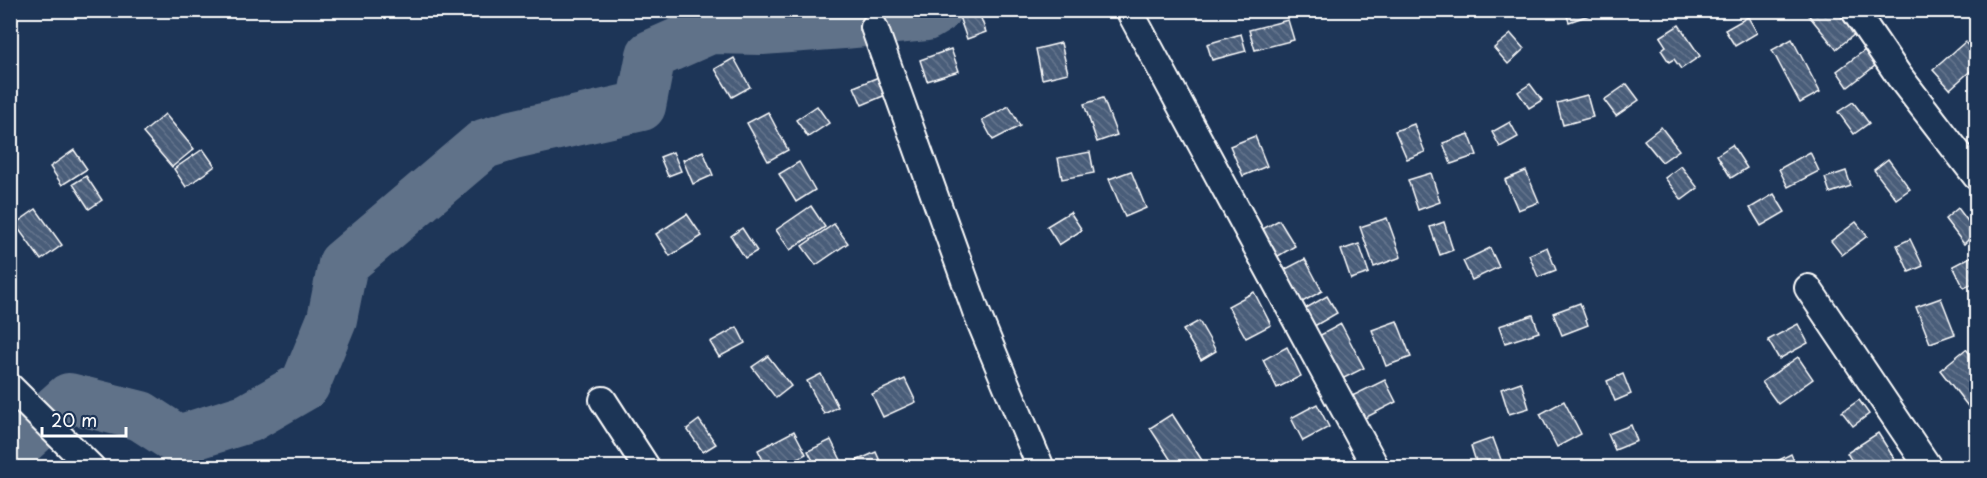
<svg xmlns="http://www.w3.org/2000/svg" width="1987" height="478" font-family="'Playpen Sans',sans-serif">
	<defs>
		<pattern id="building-back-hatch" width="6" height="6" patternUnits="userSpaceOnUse" patternTransform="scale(1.5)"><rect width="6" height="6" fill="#4a5d79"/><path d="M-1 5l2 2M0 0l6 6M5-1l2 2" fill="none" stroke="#65758d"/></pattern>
	</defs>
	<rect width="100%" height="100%" fill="#1d3557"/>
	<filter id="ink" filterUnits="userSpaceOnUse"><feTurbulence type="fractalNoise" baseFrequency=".0167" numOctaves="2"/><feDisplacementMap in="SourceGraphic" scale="12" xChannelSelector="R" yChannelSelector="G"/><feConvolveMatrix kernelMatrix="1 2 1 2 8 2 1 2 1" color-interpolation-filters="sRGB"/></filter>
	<g filter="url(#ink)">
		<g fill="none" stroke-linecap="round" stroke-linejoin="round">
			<!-- river -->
			<path stroke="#617289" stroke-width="50" d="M 10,451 L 69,398 L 141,416 L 178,440 L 248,418 L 305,385 L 332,319 L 343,264 L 484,144 L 513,135 L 641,106 L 651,55 L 710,29 L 762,30 L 843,24 L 926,16 L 936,10"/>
		</g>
		<!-- building -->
		<g fill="url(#building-back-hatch)" stroke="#fff" stroke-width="1.5">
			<path d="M 978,10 L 986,32 L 967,39 L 957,11 Z"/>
			<path d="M 1565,10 L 1594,10 L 1595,13 L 1569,22 Z"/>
			<path d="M 1808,10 L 1836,10 L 1855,34 L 1836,49 L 1806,12 Z"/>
			<path d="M 1966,10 L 1976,10 L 1976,17 L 1974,20 Z"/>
			<path d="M 1748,17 L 1757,33 L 1735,46 L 1725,30 Z"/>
			<path d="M 1288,20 L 1294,40 L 1255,50 L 1249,30 Z"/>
			<path d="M 1679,25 L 1700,56 L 1681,69 L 1674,59 L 1669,62 L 1661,50 L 1666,46 L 1660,37 Z"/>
			<path d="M 1241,34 L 1246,51 L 1212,60 L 1207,44 Z"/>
			<path d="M 1511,34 L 1524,49 L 1508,64 L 1494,48 Z"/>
			<path d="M 1792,39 L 1820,92 L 1800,103 L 1772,50 Z"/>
			<path d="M 1965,42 L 1976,55 L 1976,66 L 1950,89 L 1933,70 Z"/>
			<path d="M 1061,43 L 1068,73 L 1042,79 L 1036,49 Z"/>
			<path d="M 951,49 L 959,71 L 927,81 L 920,60 Z"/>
			<path d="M 1865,50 L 1876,65 L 1848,87 L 1837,71 Z"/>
			<path d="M 734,58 L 750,87 L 732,97 L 715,69 Z"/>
			<path d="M 881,76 L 888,94 L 862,105 L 854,87 Z"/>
			<path d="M 1530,84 L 1542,100 L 1529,108 L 1518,92 Z"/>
			<path d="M 1627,84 L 1639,100 L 1616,116 L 1604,100 Z"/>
			<path d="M 1587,95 L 1593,117 L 1563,125 L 1557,103 Z"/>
			<path d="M 1103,98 L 1117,135 L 1097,142 L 1084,104 Z"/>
			<path d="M 1853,102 L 1869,123 L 1854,134 L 1838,112 Z"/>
			<path d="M 817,106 L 829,123 L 808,137 L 796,120 Z"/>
			<path d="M 1009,106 L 1020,126 L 993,140 L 982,120 Z"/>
			<path d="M 768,112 L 788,150 L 768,161 L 747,123 Z"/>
			<path d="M 165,114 L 194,149 L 172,167 L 143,133 Z"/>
			<path d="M 1510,122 L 1518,137 L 1500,147 L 1492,132 Z"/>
			<path d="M 1414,124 L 1425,152 L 1407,159 L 1395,131 Z"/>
			<path d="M 1661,127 L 1679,150 L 1662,162 L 1644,140 Z"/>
			<path d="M 1469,134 L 1477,155 L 1451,164 L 1443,143 Z"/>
			<path d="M 1255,136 L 1267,166 L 1243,176 L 1230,146 Z"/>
			<path d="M 1732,145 L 1747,168 L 1731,178 L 1717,155 Z"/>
			<path d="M 203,149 L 215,166 L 186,187 L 174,169 Z"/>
			<path d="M 74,150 L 87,169 L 62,185 L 50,167 Z"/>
			<path d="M 703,151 L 713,175 L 693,184 L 683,160 Z"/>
			<path d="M 673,152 L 681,171 L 668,176 L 660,157 Z"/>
			<path d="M 1090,152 L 1094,173 L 1062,179 L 1058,158 Z"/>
			<path d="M 1810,152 L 1819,171 L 1788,187 L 1779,169 Z"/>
			<path d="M 1888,159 L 1910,189 L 1896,199 L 1874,170 Z"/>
			<path d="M 799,162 L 815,190 L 796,202 L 779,174 Z"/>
			<path d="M 1681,166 L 1698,188 L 1682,200 L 1665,178 Z"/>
			<path d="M 1131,171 L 1146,208 L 1125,217 L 1109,179 Z"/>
			<path d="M 1526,171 L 1539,202 L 1518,210 L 1505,180 Z"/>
			<path d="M 1846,171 L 1851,186 L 1830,193 L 1825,178 Z"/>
			<path d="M 1431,173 L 1440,202 L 1418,210 L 1408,180 Z"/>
			<path d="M 86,176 L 102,200 L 89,209 L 73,184 Z"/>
			<path d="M 1774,194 L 1785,212 L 1761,226 L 1750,208 Z"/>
			<path d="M 811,206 L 825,227 L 790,250 L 776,230 Z"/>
			<path d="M 1958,208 L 1976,232 L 1964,244 L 1945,219 Z"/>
			<path d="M 36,209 L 62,245 L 41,260 L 15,224 Z"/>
			<path d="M 1070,212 L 1082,230 L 1059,245 L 1047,226 Z"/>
			<path d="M 687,214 L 702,236 L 670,256 L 656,234 Z"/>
			<path d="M 1387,218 L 1401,257 L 1374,267 L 1360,227 Z"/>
			<path d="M 1279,220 L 1295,246 L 1275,258 L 1259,231 Z"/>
			<path d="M 1444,222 L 1453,250 L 1440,255 L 1430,227 Z"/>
			<path d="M 1856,222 L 1867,236 L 1842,255 L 1831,241 Z"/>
			<path d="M 834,224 L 848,243 L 816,265 L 802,246 Z"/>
			<path d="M 742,228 L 757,251 L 745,258 L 731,236 Z"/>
			<path d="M 1910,239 L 1923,266 L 1909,272 L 1897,245 Z"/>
			<path d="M 1359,244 L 1369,273 L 1351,279 L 1341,250 Z"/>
			<path d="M 1547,247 L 1556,270 L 1538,277 L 1529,255 Z"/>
			<path d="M 1490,248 L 1499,267 L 1472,280 L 1463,261 Z"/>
			<path d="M 1976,254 L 1976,282 L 1964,288 L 1953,266 Z"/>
			<path d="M 1305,259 L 1322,291 L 1297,305 L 1280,272 Z"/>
			<path d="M 1254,292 L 1271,325 L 1246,338 L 1228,306 Z"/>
			<path d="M 1327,296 L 1337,313 L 1311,328 L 1301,311 Z"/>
			<path d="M 1941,298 L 1955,334 L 1930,343 L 1916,307 Z"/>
			<path d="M 1580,303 L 1588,325 L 1562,335 L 1553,313 Z"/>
			<path d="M 1533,315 L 1539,332 L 1505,343 L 1499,326 Z"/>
			<path d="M 1199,321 L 1216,351 L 1201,360 L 1183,330 Z"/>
			<path d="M 1397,321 L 1411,357 L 1386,366 L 1372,330 Z"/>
			<path d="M 1341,324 L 1364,368 L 1338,381 L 1315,338 Z"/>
			<path d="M 1798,324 L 1808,343 L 1779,359 L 1768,340 Z"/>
			<path d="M 737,327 L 745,343 L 719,357 L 710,342 Z"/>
			<path d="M 1287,347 L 1301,376 L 1277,388 L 1263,360 Z"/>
			<path d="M 1966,349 L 1976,361 L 1976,412 L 1974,414 L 1940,370 Z"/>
			<path d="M 768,356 L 791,386 L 776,398 L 752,367 Z"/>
			<path d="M 1798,357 L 1813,379 L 1778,404 L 1762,382 Z"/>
			<path d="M 821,374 L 838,407 L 824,414 L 807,381 Z"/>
			<path d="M 1623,374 L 1631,394 L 1615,401 L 1607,381 Z"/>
			<path d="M 905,379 L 916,402 L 883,417 L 872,394 Z"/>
			<path d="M 1385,380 L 1396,402 L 1361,420 L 1350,397 Z"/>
			<path d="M 1521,382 L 1529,408 L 1509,414 L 1501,389 Z"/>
			<path d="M 1859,400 L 1869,414 L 1853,426 L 1842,412 Z"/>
			<path d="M 1564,401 L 1581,434 L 1557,447 L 1540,414 Z"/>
			<path d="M 1317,404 L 1329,427 L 1303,441 L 1291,418 Z"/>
			<path d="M 1172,414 L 1207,468 L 1180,468 L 1177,463 L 1174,465 L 1150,428 Z"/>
			<path d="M 699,420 L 716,444 L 703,452 L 687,429 Z"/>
			<path d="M 1631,425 L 1637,441 L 1615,450 L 1608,434 Z"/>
			<path d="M 794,431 L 806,454 L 780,468 L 767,468 L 758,450 Z"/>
			<path d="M 1878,433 L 1897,463 L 1891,468 L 1856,468 L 1847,453 Z"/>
			<path d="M 1493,438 L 1504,468 L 1478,468 L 1471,446 Z"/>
			<path d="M 831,440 L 845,468 L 817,468 L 808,451 Z"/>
			<path d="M 876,452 L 883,468 L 858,468 L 856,461 Z"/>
			<path d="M 1791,454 L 1797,468 L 1778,468 L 1775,462 Z"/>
		</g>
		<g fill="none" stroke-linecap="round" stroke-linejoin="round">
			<defs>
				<g id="street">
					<path d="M 1129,10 L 1376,468"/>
					<path d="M 1854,10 L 1899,76 L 1976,176"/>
					<path d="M 874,27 L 977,314 L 1041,468"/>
					<path d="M 1808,288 L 1929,468"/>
					<path d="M 10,387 L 92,468"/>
					<path d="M 603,400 L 647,468"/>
				</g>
			</defs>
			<!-- street casing -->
			<use href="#street" stroke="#fff" stroke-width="30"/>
			<!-- street -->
			<use href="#street" stroke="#1d3557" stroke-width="26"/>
		</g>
	</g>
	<!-- margin -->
	<rect width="1987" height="478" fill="none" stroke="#1d3557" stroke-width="36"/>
	<rect x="18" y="18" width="1951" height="442" fill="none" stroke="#fff" stroke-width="2" filter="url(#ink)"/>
	<!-- scale -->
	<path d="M42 427v9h84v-9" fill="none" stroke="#ffffff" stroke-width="3"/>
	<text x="51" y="427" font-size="18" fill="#ffffff" stroke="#1d3557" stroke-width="4.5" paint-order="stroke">20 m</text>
</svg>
